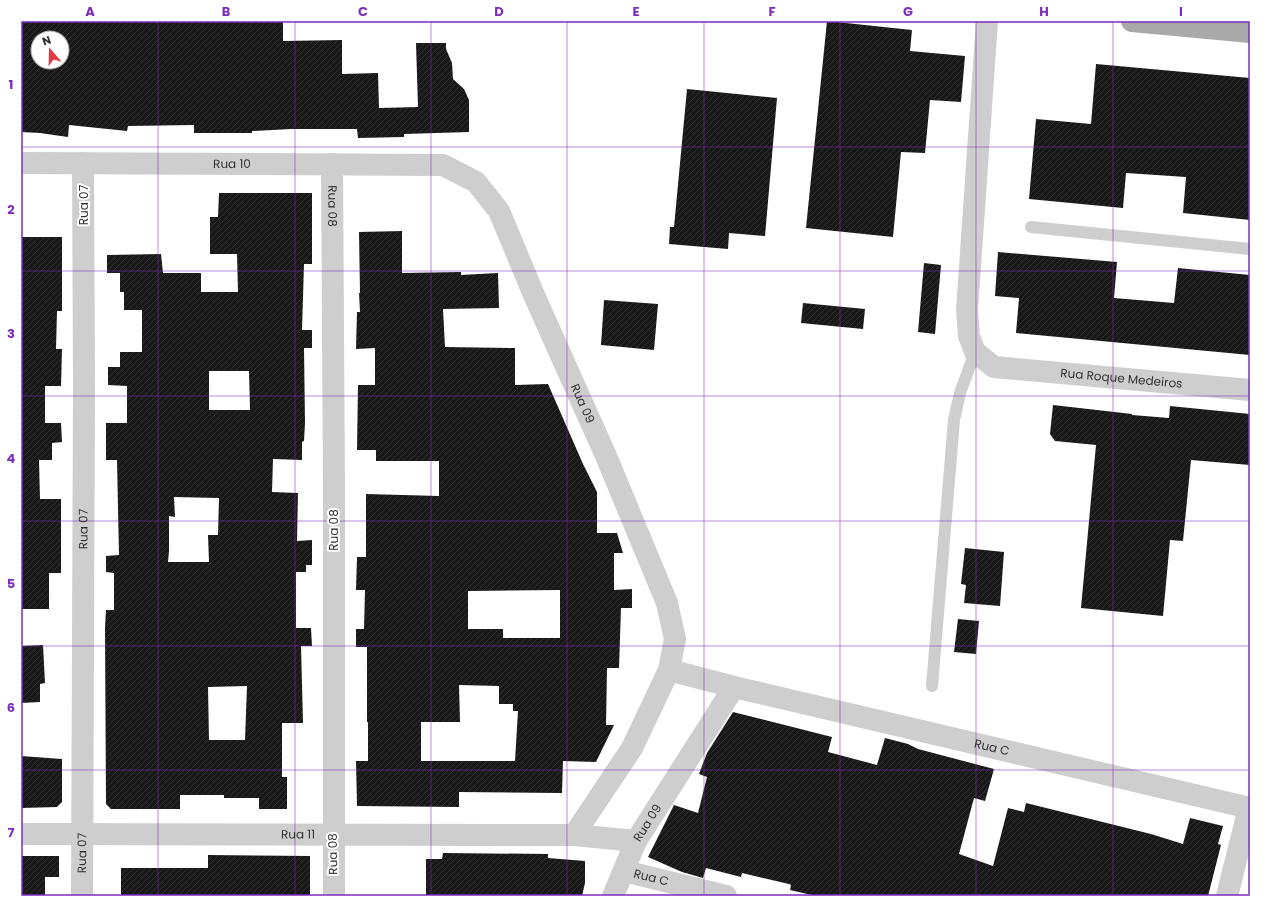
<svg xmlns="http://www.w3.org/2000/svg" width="1271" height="917" font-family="Poppins,sans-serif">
	<defs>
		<pattern id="building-hatch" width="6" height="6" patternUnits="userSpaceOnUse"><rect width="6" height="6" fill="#181818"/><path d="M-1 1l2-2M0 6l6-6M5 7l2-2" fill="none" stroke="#313131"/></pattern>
	</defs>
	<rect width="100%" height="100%" fill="#fff"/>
	<!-- building -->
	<g fill="url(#building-hatch)" fill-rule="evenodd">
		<path d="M 21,21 L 283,21 L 283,41 L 342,40 L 342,74 L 378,73 L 379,108 L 418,107 L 416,43 L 446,43 L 446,49 L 452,63 L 453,79 L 464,89 L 469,100 L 469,132 L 404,134 L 404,137 L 358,138 L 357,129 L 291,129 L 252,131 L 252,133 L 194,133 L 194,125 L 128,126 L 127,131 L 69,125 L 68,137 L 40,133 L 21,132 ZM 38,38 L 62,38 L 62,62 L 38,62 Z"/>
		<path d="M 827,21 L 912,30 L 910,51 L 965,56 L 961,102 L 930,100 L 925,153 L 901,152 L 893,237 L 806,228 Z"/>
		<path d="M 1096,64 L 1250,78 L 1250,220 L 1183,213 L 1186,177 L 1126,173 L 1123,208 L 1029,199 L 1036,119 L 1091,124 Z"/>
		<path d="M 687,89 L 777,98 L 765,236 L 729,233 L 728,249 L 669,244 L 670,227 L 674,227 Z"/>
		<path d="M 219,193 L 312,193 L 312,264 L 304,264 L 302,330 L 312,330 L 312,348 L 304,348 L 305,423 L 304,441 L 302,442 L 302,460 L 273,459 L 272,492 L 298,493 L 297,541 L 312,540 L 312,565 L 306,565 L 306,572 L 296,572 L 296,628 L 311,628 L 312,646 L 301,646 L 303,723 L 282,723 L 282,777 L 287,777 L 287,809 L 259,809 L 259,798 L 224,798 L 224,795 L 180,795 L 180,809 L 111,809 L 106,804 L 105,628 L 106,610 L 114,610 L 114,573 L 106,572 L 106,556 L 119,555 L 117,460 L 106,460 L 106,423 L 127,423 L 127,386 L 108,385 L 108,367 L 120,367 L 120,352 L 142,352 L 142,310 L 124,310 L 124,292 L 120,292 L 120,273 L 107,273 L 107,255 L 161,254 L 163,273 L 201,273 L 201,292 L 238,292 L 237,254 L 210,254 L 210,217 L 218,217 ZM 209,371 L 249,371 L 250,410 L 209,410 ZM 174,497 L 219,498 L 218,535 L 208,535 L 209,562 L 168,562 L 169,551 L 169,516 L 175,517 ZM 247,686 L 245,740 L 209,740 L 208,687 Z"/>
		<path d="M 402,231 L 402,273 L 461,272 L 461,275 L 498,273 L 499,308 L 443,309 L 445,347 L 515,348 L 515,385 L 548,384 L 583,464 L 597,492 L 597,533 L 617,533 L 623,553 L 614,553 L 614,590 L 632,589 L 632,608 L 621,608 L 619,668 L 607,668 L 606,725 L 614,725 L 596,762 L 563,761 L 562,793 L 459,792 L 459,807 L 357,806 L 356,761 L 368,761 L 368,722 L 367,722 L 367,647 L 356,647 L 356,629 L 364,629 L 365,590 L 356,590 L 357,557 L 366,557 L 366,494 L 439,496 L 439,461 L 376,461 L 376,450 L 357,450 L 358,385 L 375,385 L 375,348 L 356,349 L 357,312 L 360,312 L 359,293 L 360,293 L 359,232 ZM 560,590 L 560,638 L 503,638 L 503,629 L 468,629 L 468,591 ZM 459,685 L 499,686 L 499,704 L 513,704 L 513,711 L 518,711 L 515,761 L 421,761 L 421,722 L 460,722 Z"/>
		<path d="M 21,237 L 62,237 L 62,311 L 57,311 L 56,349 L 62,349 L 61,386 L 45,386 L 45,423 L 61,423 L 62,442 L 52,443 L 52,460 L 39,460 L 40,499 L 61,499 L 61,573 L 49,573 L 49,609 L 21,609 Z"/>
		<path d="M 998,252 L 1117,262 L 1114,298 L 1174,303 L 1178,268 L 1250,275 L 1250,355 L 1016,333 L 1019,298 L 995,296 Z"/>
		<path d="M 924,263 L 941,265 L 935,334 L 918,332 Z"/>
		<path d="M 604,300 L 658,304 L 654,350 L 601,345 Z"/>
		<path d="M 803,303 L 865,309 L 863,329 L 801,323 Z"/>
		<path d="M 1053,405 L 1132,414 L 1132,415 L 1169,418 L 1170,406 L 1250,414 L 1250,465 L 1191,460 L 1183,541 L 1170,540 L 1163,616 L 1081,608 L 1096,445 L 1055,441 L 1050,434 Z"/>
		<path d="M 965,548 L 1004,552 L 1000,606 L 964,603 L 966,585 L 961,584 Z"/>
		<path d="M 958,619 L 979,621 L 976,654 L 954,652 Z"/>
		<path d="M 43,645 L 45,683 L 40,684 L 40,702 L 21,703 L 21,646 Z"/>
		<path d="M 733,712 L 832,737 L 828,752 L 877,765 L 885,738 L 908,744 L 918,749 L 994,769 L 985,801 L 974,798 L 959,854 L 993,866 L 1008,808 L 1024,812 L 1026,803 L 1151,834 L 1183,844 L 1190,818 L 1223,826 L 1218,844 L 1221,845 L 1208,896 L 816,896 L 790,890 L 791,885 L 789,884 L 742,873 L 741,877 L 706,868 L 703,878 L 682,872 L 648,857 L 674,805 L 698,813 L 707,777 L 699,774 L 707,753 Z"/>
		<path d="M 21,756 L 62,759 L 62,802 L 57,807 L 21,808 Z"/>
		<path d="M 443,853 L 548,854 L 548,858 L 585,861 L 585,883 L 582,896 L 426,896 L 426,859 L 442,859 Z"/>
		<path d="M 208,855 L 310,856 L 310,896 L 121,896 L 121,868 L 208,868 Z"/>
		<path d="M 21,856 L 59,856 L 59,877 L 45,877 L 45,896 L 21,896 Z"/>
	</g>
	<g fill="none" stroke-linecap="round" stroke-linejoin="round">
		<!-- service -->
		<g stroke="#cecece" stroke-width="12">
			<path d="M 1031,227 L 1250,249"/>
			<path d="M 932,686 L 954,420 L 960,393 L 975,352"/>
		</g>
		<!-- minor -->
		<g stroke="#cecece" stroke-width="22">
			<path id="s1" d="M 987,21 L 967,310 L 969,336 L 975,352 L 994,367 L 1250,390"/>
			<path id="s2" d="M 21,163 L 443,165 L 476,182 L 499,211 L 534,295 L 606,456 L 667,603 L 675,639 L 669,670 L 632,748 L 574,835"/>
			<path id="s3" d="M 332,164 L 334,490 L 334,896"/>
			<path id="s4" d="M 669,670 L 734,687 L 1250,808"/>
			<path id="s5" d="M 21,834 L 574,835 L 636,841"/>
			<path id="s6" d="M 624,871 L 726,896"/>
			<path id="s7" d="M 82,896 L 84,387 L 83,163"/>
			<path id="s8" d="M 613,896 L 636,841 L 734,687"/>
			<path d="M 1227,896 L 1249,808"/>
		</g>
		<!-- primary -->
		<path stroke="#a9a9a9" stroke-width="22" d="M 1132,21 L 1250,32"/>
	</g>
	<!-- grid -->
	<path fill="none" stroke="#7b2cbf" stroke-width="1" stroke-opacity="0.55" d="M 158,21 L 158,896M 295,21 L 295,896M 431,21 L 431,896M 567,21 L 567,896M 704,21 L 704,896M 840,21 L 840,896M 976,21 L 976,896M 1113,21 L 1113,896M 21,147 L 1250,147M 21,271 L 1250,271M 21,396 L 1250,396M 21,521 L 1250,521M 21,646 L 1250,646M 21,770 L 1250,770"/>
	<g text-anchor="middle" stroke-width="4" stroke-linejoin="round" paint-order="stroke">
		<!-- street labels -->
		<g font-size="12" fill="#313131" stroke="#fff">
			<text dy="4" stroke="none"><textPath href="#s2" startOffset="211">Rua 10</textPath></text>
			<text transform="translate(84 205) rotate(-90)" y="4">Rua 07</text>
			<text dy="4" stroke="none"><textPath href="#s3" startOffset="42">Rua 08</textPath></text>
			<text dy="4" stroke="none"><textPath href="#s1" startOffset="485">Rua Roque Medeiros</textPath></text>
			<text dy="4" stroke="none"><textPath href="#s2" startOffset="706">Rua 09</textPath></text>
			<text dy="4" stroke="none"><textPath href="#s7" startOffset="367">Rua 07</textPath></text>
			<text transform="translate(334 530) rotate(-90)" y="4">Rua 08</text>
			<text dy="4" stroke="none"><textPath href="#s4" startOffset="332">Rua C</textPath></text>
			<text dy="4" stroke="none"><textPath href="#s8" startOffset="81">Rua 09</textPath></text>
			<text dy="4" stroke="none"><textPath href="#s5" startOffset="277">Rua 11</textPath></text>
			<text dy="4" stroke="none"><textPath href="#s7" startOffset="43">Rua 07</textPath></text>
			<text transform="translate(333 854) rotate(-91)" y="4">Rua 08</text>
			<text dy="4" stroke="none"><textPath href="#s6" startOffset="28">Rua C</textPath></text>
		</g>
	</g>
	<!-- border -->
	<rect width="1271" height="917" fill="none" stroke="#ffffff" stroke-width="44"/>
	<!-- north arrow -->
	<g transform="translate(50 50) rotate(340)"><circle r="19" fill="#ffffff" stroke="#adadad"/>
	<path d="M0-3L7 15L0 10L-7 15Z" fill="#e03b41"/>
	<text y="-6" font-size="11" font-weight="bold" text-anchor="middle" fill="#313131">N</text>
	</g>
	<rect x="22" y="22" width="1227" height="873" fill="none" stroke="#7b2cbf" stroke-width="1.5"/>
	<g font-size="13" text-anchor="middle" font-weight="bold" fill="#7b2cbf">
		<text x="90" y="16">A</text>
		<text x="226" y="16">B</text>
		<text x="363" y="16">C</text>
		<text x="499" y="16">D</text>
		<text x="636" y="16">E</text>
		<text x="772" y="16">F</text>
		<text x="908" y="16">G</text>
		<text x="1044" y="16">H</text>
		<text x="1181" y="16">I</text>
		<text x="11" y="89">1</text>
		<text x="11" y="214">2</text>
		<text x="11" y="338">3</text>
		<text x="11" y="463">4</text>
		<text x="11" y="588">5</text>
		<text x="11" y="712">6</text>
		<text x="11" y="837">7</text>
	</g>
</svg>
